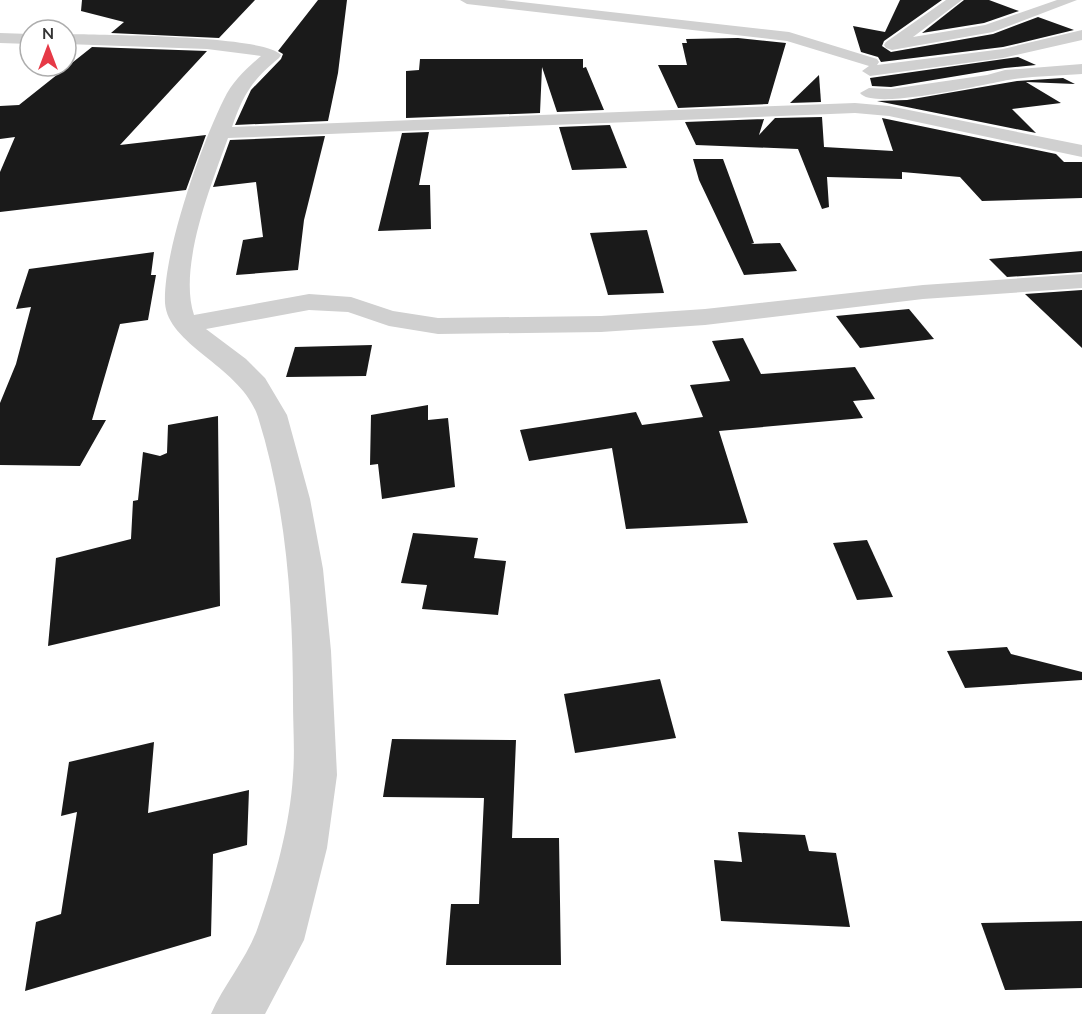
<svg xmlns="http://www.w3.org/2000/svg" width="1082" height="1014" font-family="Mulish,sans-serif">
	<rect width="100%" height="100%" fill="#fff"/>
	<!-- building -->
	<g fill="#1a1a1a">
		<path d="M 82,0 L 255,0 L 219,38 L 111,33 L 124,22 L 81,11 Z"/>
		<path d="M 318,0 L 347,0 L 338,73 L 328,121 L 235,125 L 251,90 L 281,59 L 283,54 L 278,51 Z"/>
		<path d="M 900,0 L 942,0 L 884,41 L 882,46 L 891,52 L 993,34 L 1038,17 L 1074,30 L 1003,47 L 881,62 L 878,57 L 861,52 L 853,26 L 885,32 Z"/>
		<path d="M 964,0 L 989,0 L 1019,11 L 984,23 L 922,33 Z"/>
		<path d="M 738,38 L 786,43 L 768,104 L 678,108 L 658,65 L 687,65 L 682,43 L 687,43 L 686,39 Z"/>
		<path d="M 92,47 L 207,51 L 120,145 L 206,135 L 186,190 L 0,212 L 0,172 L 15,137 L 0,139 L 0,106 L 19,105 Z"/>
		<path d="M 1018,57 L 1036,65 L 1005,68 L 891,87 L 872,86 L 870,78 Z"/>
		<path d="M 420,59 L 583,59 L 583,68 L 586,67 L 604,110 L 557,112 L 542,67 L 540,113 L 406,118 L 406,71 L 419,70 Z"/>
		<path d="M 819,75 L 821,102 L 790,103 Z"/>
		<path d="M 1063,78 L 1075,84 L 1026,82 L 1061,103 L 1012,109 L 1036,133 L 877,101 L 907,100 L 1017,81 Z"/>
		<path d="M 822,117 L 824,147 L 893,151 L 882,118 L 1056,154 L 1064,162 L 1082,162 L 1082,198 L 982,201 L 960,177 L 902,172 L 902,179 L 827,177 L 829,207 L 822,209 L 798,149 L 696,145 L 685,122 L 764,119 L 759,135 L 775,118 Z"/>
		<path d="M 610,125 L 627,168 L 572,170 L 559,127 Z"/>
		<path d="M 429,132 L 419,185 L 430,185 L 431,229 L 378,231 L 402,133 Z"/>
		<path d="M 325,136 L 304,220 L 298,270 L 236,275 L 243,240 L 263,237 L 256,182 L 213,187 L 230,140 Z"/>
		<path d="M 693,159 L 723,159 L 754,243 L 751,244 L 780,243 L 797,271 L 744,275 L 699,180 Z"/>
		<path d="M 647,230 L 664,293 L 608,295 L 590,233 Z"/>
		<path d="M 1082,251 L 1082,272 L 1007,277 L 989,259 Z"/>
		<path d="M 154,252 L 151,275 L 156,275 L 148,320 L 120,324 L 92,420 L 106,420 L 80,466 L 0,465 L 0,403 L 16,364 L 31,307 L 16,309 L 29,269 Z"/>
		<path d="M 1082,290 L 1082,348 L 1025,294 Z"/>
		<path d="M 909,309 L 934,339 L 860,348 L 836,316 Z"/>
		<path d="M 743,338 L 761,374 L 855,367 L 875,399 L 853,401 L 863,418 L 719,431 L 748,523 L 626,529 L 612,448 L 529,461 L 520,430 L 636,412 L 642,425 L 703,417 L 690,385 L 730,381 L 712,341 Z"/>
		<path d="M 372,345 L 366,376 L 286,377 L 295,347 Z"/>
		<path d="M 428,405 L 428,420 L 448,418 L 455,487 L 382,499 L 378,464 L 370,465 L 371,415 Z"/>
		<path d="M 218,416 L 220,606 L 48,646 L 56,558 L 131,539 L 133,501 L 138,500 L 143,452 L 160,456 L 167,453 L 168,425 Z"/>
		<path d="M 413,533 L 478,538 L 474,558 L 506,561 L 498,615 L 422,609 L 427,585 L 401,583 Z"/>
		<path d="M 867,540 L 893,597 L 857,600 L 833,543 Z"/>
		<path d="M 1007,647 L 1011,654 L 1082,672 L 1082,680 L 965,688 L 947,651 Z"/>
		<path d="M 660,679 L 676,738 L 575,753 L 564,694 Z"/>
		<path d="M 392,739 L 516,740 L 512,838 L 559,838 L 561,965 L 446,965 L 451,904 L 479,904 L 484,798 L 383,797 Z"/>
		<path d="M 154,742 L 148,813 L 249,790 L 247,845 L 213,854 L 211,936 L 25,991 L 36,922 L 61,914 L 77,812 L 61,816 L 69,762 Z"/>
		<path d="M 738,832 L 805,835 L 809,851 L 836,853 L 850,927 L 721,921 L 714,860 L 742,862 Z"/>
		<path d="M 1082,921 L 1082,988 L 1005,990 L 981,923 Z"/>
	</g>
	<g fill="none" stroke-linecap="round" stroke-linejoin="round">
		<!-- minor -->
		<g fill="#d0d0d0" fill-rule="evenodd">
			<path d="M 460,0 L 504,0 L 789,32 L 877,59 L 879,62 L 877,65 L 1003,49 L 1082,30 L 1082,40 L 1003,58 L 870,76 L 862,71 L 869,66 L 787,41 L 467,4 Z"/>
			<path d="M 946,0 L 962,0 L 913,37 L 985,25 L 1057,0 L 1077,0 L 993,32 L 892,50 L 886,48 L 884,45 L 886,42 Z"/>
			<path d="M 0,33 L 30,34 L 30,44 L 0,43 Z"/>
			<path d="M 66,34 C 99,35 265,35 281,55 L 279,58 C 252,80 243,95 232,127 L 855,103 L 889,106 L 1082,145 L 1082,157 L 889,116 L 855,113 L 228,138 C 211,185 178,267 194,315 L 309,294 L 351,297 L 393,311 L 438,318 L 601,316 L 705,309 L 923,285 L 1082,274 L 1082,288 L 923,299 L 705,325 L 601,332 L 438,334 L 389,326 L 348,312 L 309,310 L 206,329 L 246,359 L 265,378 L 287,415 L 310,499 L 323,569 L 331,651 L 337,775 L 327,848 L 304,940 L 265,1014 L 211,1014 C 224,984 248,957 258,927 C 275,879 290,825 293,775 C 295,751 293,726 293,701 C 293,607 287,509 258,417 C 242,367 168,346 165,303 C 163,252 201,145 224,99 C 232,82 247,68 261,56 L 207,49 L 66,44 Z"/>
			<path d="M 1082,64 L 1082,74 C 1058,76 1032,76 1008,80 C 985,84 873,111 860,93 L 869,88 L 891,89 L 987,75 L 1005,70 Z"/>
		</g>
	</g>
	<!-- north arrow -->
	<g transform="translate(48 48)"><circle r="28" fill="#ffffff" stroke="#adadad" stroke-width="1.5"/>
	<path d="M0-4.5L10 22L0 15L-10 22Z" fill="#e63946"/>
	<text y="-9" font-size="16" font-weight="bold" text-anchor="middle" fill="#333333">N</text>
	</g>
</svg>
